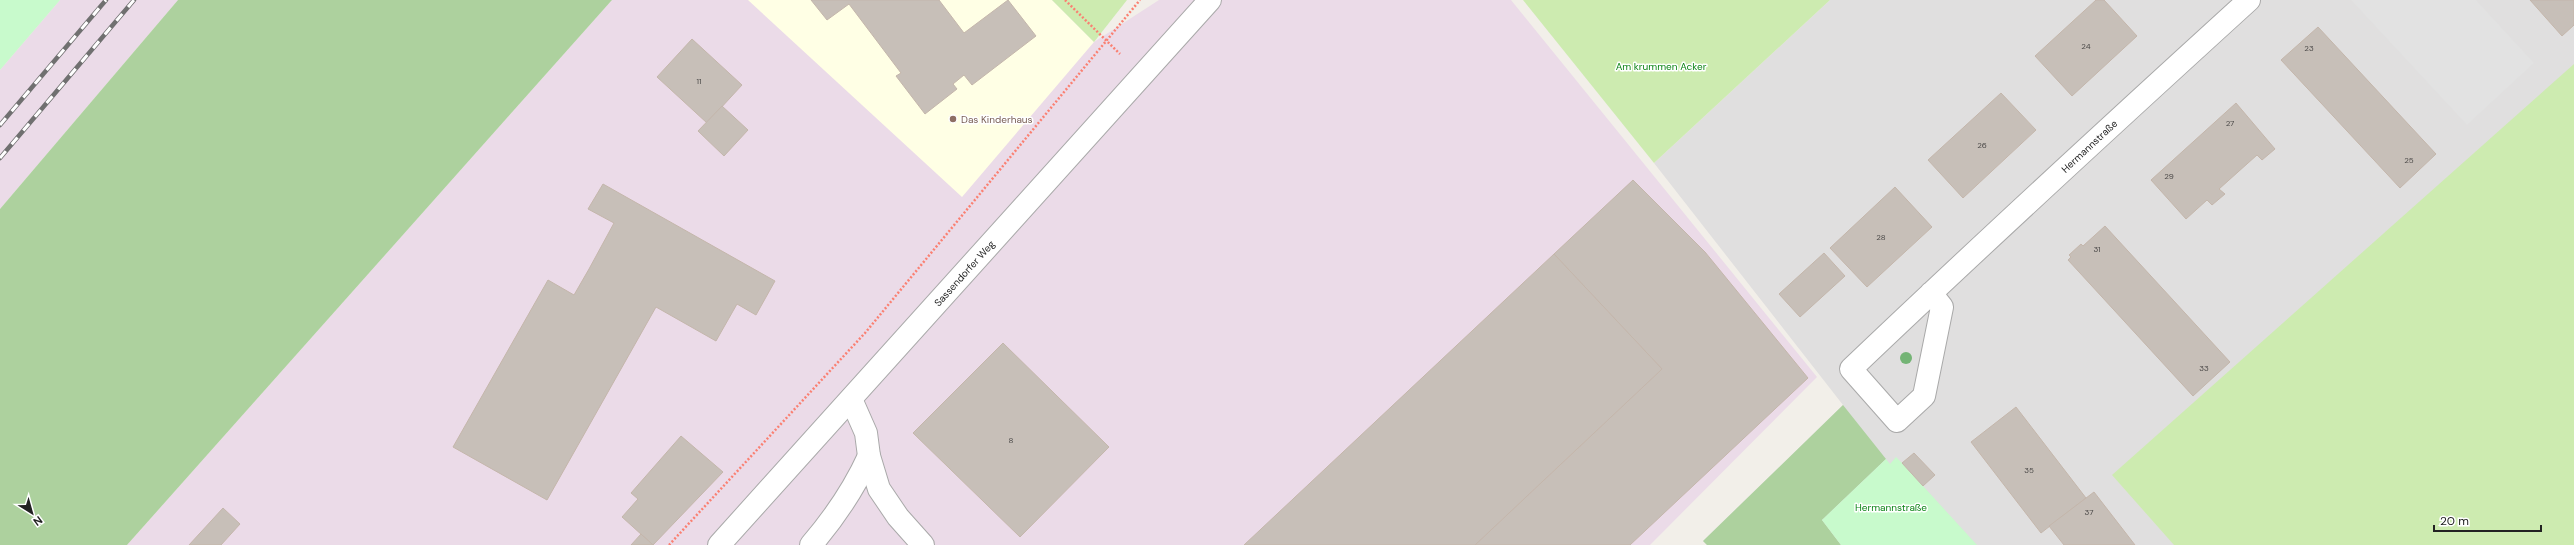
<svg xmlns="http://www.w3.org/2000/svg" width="2574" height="545" font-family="'DM Sans',sans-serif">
	<rect width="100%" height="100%" fill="#f2efe9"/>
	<!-- residential -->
	<path fill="#e0dfdf" d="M 1830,0 L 2574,0 L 2574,545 L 1707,545 L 1703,541 L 1843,405 L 1654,163 Z"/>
	<!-- industrial -->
	<g fill="#ebdbe8">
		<path d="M 60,0 L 178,0 L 0,209 L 0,70 Z"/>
		<path d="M 612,0 L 1052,0 L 1094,42 L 1159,0 L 1511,0 L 1817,377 L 1650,545 L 127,545 Z"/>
	</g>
	<!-- education -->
	<path fill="#ffffe5" d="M 748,0 L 1052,0 L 1094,42 L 962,197 Z"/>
	<!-- grass -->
	<g fill="#cdebb0">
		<path d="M 1052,0 L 1127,0 L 1094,42 Z"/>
		<path d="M 1523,0 L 1830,0 L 1654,163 Z"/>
		<path d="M 2574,64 L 2574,545 L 2174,545 L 2112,475 Z"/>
	</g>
	<!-- forest -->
	<g fill="#add19e">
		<path d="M 178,0 L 612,0 L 127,545 L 0,545 L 0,209 Z"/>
		<path d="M 1843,405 L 1886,459 L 1822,520 L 1841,545 L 1707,545 L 1703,541 Z"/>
	</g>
	<!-- park -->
	<g fill="#c8facc">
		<path d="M 0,0 L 60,0 L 0,70 Z"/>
		<path d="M 1896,457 L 1902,463 L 1977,545 L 1841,545 L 1822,520 L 1886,459 L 1890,464 Z"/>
	</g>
	<!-- parking -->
	<path fill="#e2e2e2" d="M 2351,0 L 2476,0 L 2534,63 L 2467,125 Z"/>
	<!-- building -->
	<g fill="#c7bfb8" stroke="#c4b6ab">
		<path d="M 811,0 L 939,0 L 964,33 L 1008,0 L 1036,36 L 972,85 L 964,75 L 953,84 L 957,89 L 925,114 L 896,76 L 901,73 L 849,4 L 827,20 Z"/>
		<path d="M 2096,0 L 2104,0 L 2137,36 L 2072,96 L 2035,56 Z"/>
		<path d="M 2530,0 L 2574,0 L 2574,25 L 2562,36 Z"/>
		<path d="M 2318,27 L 2436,154 L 2400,188 L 2281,60 Z"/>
		<path d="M 692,39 L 742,85 L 707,123 L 657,77 Z"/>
		<path d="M 2001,93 L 2036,130 L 1963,198 L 1928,160 Z"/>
		<path d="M 2236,103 L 2275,149 L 2262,160 L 2257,155 L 2219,189 L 2225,194 L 2212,205 L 2207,200 L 2186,219 L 2151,180 Z"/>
		<path d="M 722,106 L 748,130 L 724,156 L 698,131 Z"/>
		<path d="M 1633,180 L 1705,252 L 1808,378 L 1630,545 L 1475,545 L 1662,369 L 1554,254 Z"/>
		<path d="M 603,184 L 775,281 L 756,315 L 737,304 L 716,341 L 656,307 L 547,500 L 453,447 L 548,280 L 574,295 L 589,269 L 614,223 L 588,209 Z"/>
		<path d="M 1895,187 L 1932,227 L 1867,287 L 1830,248 Z"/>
		<path d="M 2105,226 L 2230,362 L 2193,396 L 2068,260 L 2071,257 L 2069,255 L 2081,244 L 2083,246 Z"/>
		<path d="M 1824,253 L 1845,276 L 1800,317 L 1779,294 Z"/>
		<path d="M 1554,254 L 1662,369 L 1475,545 L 1244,545 Z"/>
		<path d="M 1003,343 L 1109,447 L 1020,537 L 913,433 Z"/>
		<path d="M 2016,407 L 2086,498 L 2041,533 L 1971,442 Z"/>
		<path d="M 681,436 L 723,472 L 653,545 L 622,517 L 638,499 L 631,493 Z"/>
		<path d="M 1914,453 L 1935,475 L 1923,486 L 1902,463 Z"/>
		<path d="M 2094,492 L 2135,545 L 2064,545 L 2049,526 Z"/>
		<path d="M 223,508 L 240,524 L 221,545 L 189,545 Z"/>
		<path d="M 641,534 L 653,545 L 631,545 Z"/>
	</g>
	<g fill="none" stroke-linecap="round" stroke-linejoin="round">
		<defs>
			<g id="minor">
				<path d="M 1931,293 L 1942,307 L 1924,396 L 1897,421 L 1851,369 C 1982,244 2115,122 2249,0"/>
				<path d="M 851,399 L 866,433 L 869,456 L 879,489 L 898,517 L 923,545"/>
				<path d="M 719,545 L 1210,0"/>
				<path d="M 811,545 C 835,517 854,489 869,456"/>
			</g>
		</defs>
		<!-- minor casing -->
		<use href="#minor" stroke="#a9a9a9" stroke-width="24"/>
		<!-- path -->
		<g stroke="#fa8072" stroke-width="2.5" stroke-dasharray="2 2" stroke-linecap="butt">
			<path d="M 1065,0 L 1120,54"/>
			<path d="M 669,545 L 865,333 L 1140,0"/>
		</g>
		<!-- minor -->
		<use href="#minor" stroke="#fff" stroke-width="22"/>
		<defs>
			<g id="rail">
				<path d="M 0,125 L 106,0"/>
				<path d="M 0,158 L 134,0"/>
			</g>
		</defs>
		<!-- rail casing -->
		<use href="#rail" stroke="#707070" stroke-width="4.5"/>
		<!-- rail -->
		<use href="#rail" stroke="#fff" stroke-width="3" stroke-dasharray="9" stroke-linecap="butt"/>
	</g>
	<!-- trees -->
	<circle fill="#74b475" cx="1906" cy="358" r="6"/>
	<!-- markers -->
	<circle fill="#8d6e63" stroke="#fff" stroke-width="1.5" cx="953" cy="119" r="4"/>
	<g text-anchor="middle" stroke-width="3" stroke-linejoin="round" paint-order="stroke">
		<!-- number labels -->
		<g font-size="8" fill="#4b4948">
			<text x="2086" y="49">24</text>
			<text x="2309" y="51">23</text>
			<text x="699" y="84">11</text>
			<text x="2230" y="126">27</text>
			<text x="1982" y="148">26</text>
			<text x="2409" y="163">25</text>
			<text x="2169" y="179">29</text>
			<text x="1881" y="240">28</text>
			<text x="2097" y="252">31</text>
			<text x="2204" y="371">33</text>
			<text x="1011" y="443">8</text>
			<text x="2029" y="473">35</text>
			<text x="2089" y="515">37</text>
		</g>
		<!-- park labels -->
		<g font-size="10" fill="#0c8416" stroke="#fff">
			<text x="1661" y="70">Am krummen Acker</text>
			<text x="1891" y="511">Hermannstraße</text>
		</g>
		<!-- education labels -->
		<g font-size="10" fill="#785e54" stroke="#fff" text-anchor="start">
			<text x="961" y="123">Das Kinderhaus</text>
		</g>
		<!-- street labels -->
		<g font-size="10" fill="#222" stroke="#fff">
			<text transform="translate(2089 146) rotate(-43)" y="4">Hermannstraße</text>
			<text transform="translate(964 273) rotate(-48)" y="4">Sassendorfer Weg</text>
		</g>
	</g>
	<!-- north arrow -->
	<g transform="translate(32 513) rotate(143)" stroke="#ffffff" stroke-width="3" paint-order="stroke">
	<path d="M0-3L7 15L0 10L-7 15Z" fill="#222222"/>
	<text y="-6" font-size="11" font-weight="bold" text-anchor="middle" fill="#222222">N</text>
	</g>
	<!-- scale -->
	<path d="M2434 525v6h107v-6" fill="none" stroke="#222222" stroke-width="2"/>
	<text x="2440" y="525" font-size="12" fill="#222222" stroke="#ffffff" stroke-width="3" paint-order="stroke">20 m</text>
</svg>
